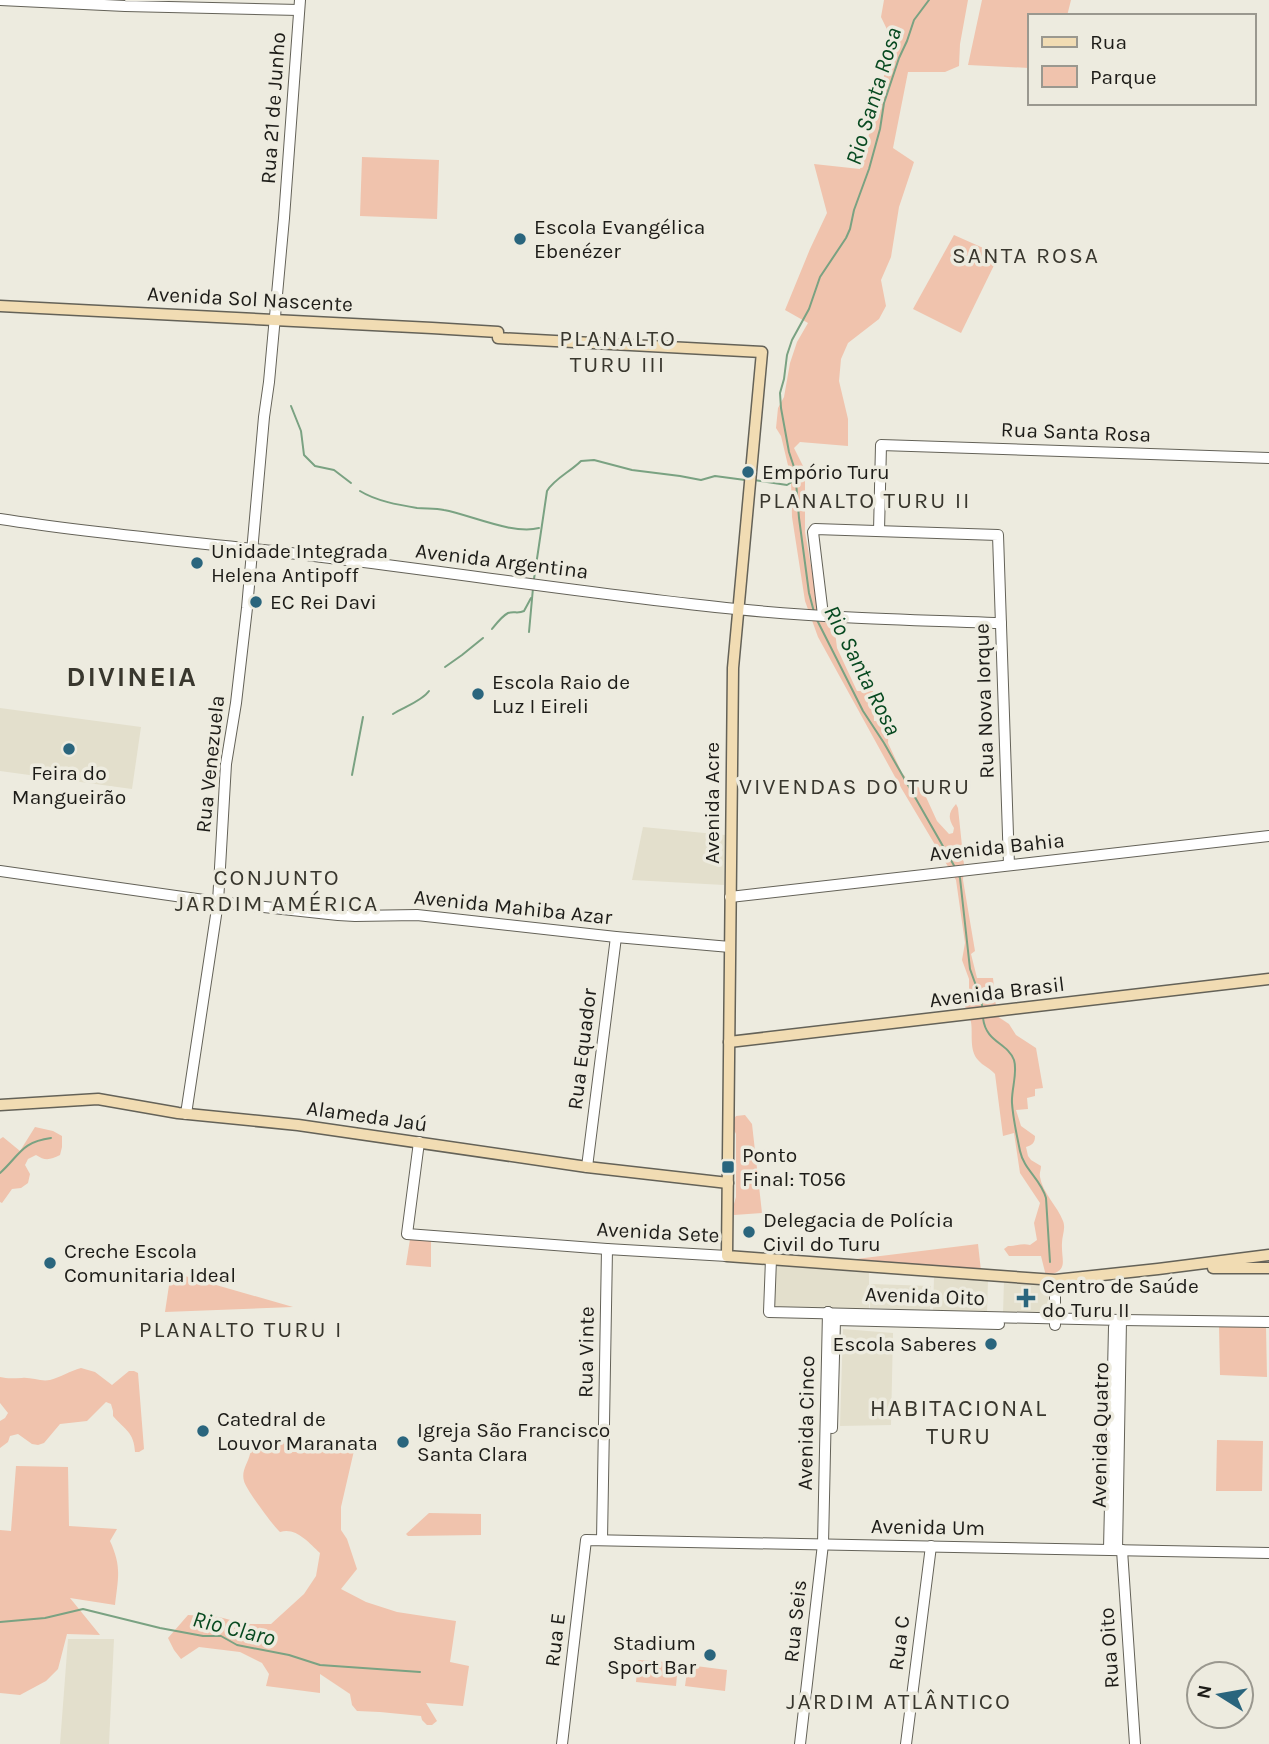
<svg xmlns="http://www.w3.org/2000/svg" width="1269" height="1744" font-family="Karla,sans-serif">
	<rect width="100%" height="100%" fill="#edebdf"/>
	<!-- built -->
	<g fill="#e3dfcc">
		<path d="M 0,708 L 141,727 L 132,789 L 0,771 Z"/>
		<path d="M 643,827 L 725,835 L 724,885 L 632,880 Z"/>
		<path d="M 777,1264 L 869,1271 L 869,1310 L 773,1307 Z"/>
		<path d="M 934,1277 L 988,1281 L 987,1312 L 933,1312 Z"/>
		<path d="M 1004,1280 L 1049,1282 L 1048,1314 L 1003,1314 Z"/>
		<path d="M 871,1284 L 931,1286 L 930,1310 L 870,1308 Z"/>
		<path d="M 843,1329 L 893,1333 L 891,1425 L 840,1426 Z"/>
		<path d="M 68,1639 L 114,1639 L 109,1744 L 60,1744 Z"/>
	</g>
	<!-- green -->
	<g fill="#f0c3ad">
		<path d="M 884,0 L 968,0 L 960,44 L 959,66 L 945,72 L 908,72 L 893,148 L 914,162 L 899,207 L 891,257 L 881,280 L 886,306 L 879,319 L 848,343 L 841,359 L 839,381 L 848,419 L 848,446 L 800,442 L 794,448 L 805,470 L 805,532 L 819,611 L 822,622 L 834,623 L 837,648 L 857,691 L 873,691 L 874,721 L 889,722 L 888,743 L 902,773 L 910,782 L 921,789 L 926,797 L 937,821 L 949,834 L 953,833 L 954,828 C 948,818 948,813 956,804 L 958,808 L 964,865 L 963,880 L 975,951 L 971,954 L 977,978 L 993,978 L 997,1016 L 1009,1024 L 1016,1035 L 1036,1048 L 1043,1088 L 1035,1089 L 1035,1096 L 1027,1098 L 1028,1109 L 1016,1110 L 1021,1126 L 1035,1136 C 1035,1143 1032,1145 1026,1147 L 1028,1156 L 1031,1160 L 1041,1166 C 1041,1170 1039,1174 1040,1177 C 1042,1192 1058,1207 1063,1221 C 1066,1229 1062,1235 1062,1243 C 1061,1262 1070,1270 1046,1276 L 1041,1256 L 1009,1256 L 1004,1249 L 1008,1246 C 1017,1246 1022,1243 1030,1245 L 1037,1240 L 1034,1223 L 1040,1203 L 1020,1173 L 1014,1133 L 1003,1136 L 995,1074 C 990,1068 983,1066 978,1060 C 969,1050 973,1034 971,1022 C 970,1017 967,1011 965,1006 L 969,995 L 969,979 L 962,960 L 965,943 L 956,880 L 900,786 L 818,637 L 805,601 L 792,517 L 791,478 L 781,436 L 776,428 L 778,408 L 784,397 L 790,363 L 797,342 L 808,323 L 785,310 L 810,249 L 827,213 L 814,164 L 860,169 L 887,64 L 896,48 L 881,17 Z"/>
		<path d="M 982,0 L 1071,0 L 1067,16 L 1029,16 L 1029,68 L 968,65 Z"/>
		<path d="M 362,157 L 439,160 L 437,219 L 360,216 Z"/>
		<path d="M 954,235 L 999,255 L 961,333 L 913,309 Z"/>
		<path d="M 745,1115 L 752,1124 L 762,1213 L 734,1215 L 734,1204 L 736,1197 L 736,1134 C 733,1127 731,1122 736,1116 Z"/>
		<path d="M 35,1127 L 53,1131 L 62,1136 L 62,1147 L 60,1155 C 50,1160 45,1161 36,1155 L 28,1159 L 25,1165 L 30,1174 L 28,1183 L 21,1188 L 12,1189 L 2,1203 L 0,1202 L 0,1139 L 3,1137 L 20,1151 Z"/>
		<path d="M 410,1239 L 431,1241 L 431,1267 L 406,1265 Z"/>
		<path d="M 978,1244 L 981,1271 L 848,1260 Z"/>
		<path d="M 171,1272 L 293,1307 L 165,1312 Z"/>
		<path d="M 1219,1326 L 1266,1327 L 1267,1377 L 1220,1375 Z"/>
		<path d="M 81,1368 L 95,1372 L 112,1385 L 129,1371 L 134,1371 L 138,1373 L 144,1449 L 139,1452 L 135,1452 C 134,1432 125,1430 113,1416 L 113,1411 L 111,1404 L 106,1402 L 87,1421 L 60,1424 L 44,1443 L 38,1445 L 32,1444 L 18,1434 L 10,1436 L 8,1442 L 0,1448 L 0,1421 L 5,1418 L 8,1413 L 0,1403 L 0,1377 C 8,1379 14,1378 22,1378 C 31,1377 41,1382 50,1380 C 61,1377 70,1371 81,1368 Z"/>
		<path d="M 1217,1440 L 1263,1441 L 1262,1491 L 1216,1491 Z"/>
		<path d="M 250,1442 L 356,1442 L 341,1507 L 341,1530 L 347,1539 L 357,1569 L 341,1589 L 366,1602 L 397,1612 L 456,1621 L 450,1662 L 469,1666 L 463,1706 L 426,1703 L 437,1721 L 432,1725 L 427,1725 L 422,1720 L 421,1716 L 380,1712 L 357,1711 L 352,1705 L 350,1694 L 320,1674 L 320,1693 L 266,1686 L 269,1674 L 262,1663 L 240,1652 L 199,1647 L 181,1659 L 174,1650 L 168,1638 L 188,1615 L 219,1617 L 246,1624 L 271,1624 L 304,1594 L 316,1576 L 320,1553 C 308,1542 296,1527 280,1532 C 274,1527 245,1488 244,1481 C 241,1471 248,1463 250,1454 C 250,1450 250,1446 250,1442 Z"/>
		<path d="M 16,1466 L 68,1467 L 69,1526 L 117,1529 L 110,1541 C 122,1567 118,1578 115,1605 L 70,1598 L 100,1635 L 67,1634 L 58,1669 L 46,1681 L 20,1695 L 0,1693 L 0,1530 L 11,1531 Z"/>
		<path d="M 429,1513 L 481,1514 L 481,1535 L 408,1536 L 406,1534 Z"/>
		<path d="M 638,1660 L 678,1663 L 676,1686 L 636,1682 Z"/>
		<path d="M 688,1665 L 727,1670 L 725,1691 L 685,1686 Z"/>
	</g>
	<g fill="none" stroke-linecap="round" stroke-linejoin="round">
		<!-- stream -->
		<g stroke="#7aa282" stroke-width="2">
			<path d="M 291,406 L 301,431 L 304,455 L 315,466 L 334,470 L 351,483"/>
			<path d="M 754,480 L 787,485 L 795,480"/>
			<path d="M 360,491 C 376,501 399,505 417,508 C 426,509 435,508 444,510 C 471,515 513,535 539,528"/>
			<path d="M 534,579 L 547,491 C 554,479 570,472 581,461 L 594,460 L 632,470 L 680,476 L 701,480 L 715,476 L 745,480"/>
			<path d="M 814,612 L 809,593 L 799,518 L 795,470 L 789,452 L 781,408 L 780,393 L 784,379 L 787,355 L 792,340 L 809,309 L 820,277 L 846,238 L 850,229 L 854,210 L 869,169 L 880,129 L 884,103 L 899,58 L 907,41 L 914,20 L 929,0"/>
			<path d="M 817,620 L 863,711 L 884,743 L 956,869"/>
			<path d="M 492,629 C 496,624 502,616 508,613 C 514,611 518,614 524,611 L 531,598"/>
			<path d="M 529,632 L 533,588"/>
			<path d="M 445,667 L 462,655 L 483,638"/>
			<path d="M 393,714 C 404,707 422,701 429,691"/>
			<path d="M 352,775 L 363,717"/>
			<path d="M 958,874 L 960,878 L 970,969 L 979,994 L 983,1009"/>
			<path d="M 983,1018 C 986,1043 1007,1042 1014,1060 C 1018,1073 1011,1090 1012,1103 C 1013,1119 1017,1136 1020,1151 C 1024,1170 1041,1179 1046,1198 L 1050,1262"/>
			<path d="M 0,1173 C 20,1155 21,1142 51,1138"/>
			<path d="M 0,1622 L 45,1618 L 83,1609 L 160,1628 L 203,1636 L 221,1636 L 237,1645 L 289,1655 L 320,1665 L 420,1672"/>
		</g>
		<defs>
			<g id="tertiary">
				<path d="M 0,0 L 125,6 L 299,10"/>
				<path d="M 0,519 C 115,537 232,545 347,560 C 477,576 606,596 736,609 C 824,618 913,620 1001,623"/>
				<path d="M 879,531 L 881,445 L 1269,458"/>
				<path d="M 823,615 L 813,532 L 815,529 L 998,535 L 1009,865"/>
				<path d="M 0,871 L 218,902 L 338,915 L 355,916 L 417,915 L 616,937 L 730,947"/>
				<path d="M 730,897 L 1269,836"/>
				<path d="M 186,1114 L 218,902 L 226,764 L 236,703 L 247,608 L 264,417 L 269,382 L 284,218 L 300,0"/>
				<path d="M 419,1142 L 407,1234 L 607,1249 L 727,1256"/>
				<path d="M 587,1167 L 616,937"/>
				<path d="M 771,1259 L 769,1312 L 1121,1320 L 1269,1322"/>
				<path d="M 828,1312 L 835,1320 L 999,1324"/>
				<path d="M 1055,1325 L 1055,1280"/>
				<path d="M 832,1428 L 835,1320"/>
				<path d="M 602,1540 L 607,1249"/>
				<path d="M 1109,1549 L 1114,1327"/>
				<path d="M 1117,1550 L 1121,1320"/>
				<path d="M 1122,1550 L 1135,1744"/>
				<path d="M 562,1744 L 586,1540 L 1269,1553"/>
				<path d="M 800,1744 L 823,1544 L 828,1312"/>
				<path d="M 906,1744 L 931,1546"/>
			</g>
			<g id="secondary">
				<path d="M 0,306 L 432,328 L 498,332 L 498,338 L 762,352 L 733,668 L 727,1256 L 1055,1280 L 1158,1269 L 1269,1255"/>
				<path d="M 729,1042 L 1269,979"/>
				<path d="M 0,1105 L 98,1099 L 178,1113 L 298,1125 L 587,1167 L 728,1183"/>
				<path d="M 1213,1268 L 1269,1268"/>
			</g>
		</defs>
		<!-- tertiary casing -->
		<use href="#tertiary" stroke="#646258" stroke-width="12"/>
		<!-- secondary casing -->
		<use href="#secondary" stroke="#646258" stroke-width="13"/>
		<!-- tertiary -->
		<use href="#tertiary" stroke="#fff" stroke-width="10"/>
		<!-- secondary -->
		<use href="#secondary" stroke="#f1dcb3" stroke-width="10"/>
	</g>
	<!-- markers -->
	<g fill="#2a657d" stroke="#edebdf" stroke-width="2.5">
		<circle cx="520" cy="239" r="7"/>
		<circle cx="748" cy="472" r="7"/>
		<circle cx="197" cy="563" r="7"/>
		<circle cx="256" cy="602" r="7"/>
		<circle cx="478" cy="694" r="7"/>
		<circle cx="69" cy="749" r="7"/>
		<rect x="721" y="1160" width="14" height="14" rx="3.5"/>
		<circle cx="749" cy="1232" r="7"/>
		<circle cx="50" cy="1263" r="7"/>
		<path d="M1022.5 1287.5h7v7h7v7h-7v7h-7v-7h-7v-7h7z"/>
		<circle cx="991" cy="1344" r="7"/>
		<circle cx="203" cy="1431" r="7"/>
		<circle cx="403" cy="1442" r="7"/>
		<circle cx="710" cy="1655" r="7"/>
	</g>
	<g text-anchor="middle" stroke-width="7" stroke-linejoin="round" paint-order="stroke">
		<!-- street labels -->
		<g font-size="21" fill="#1d1c18" stroke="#edebdf">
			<text transform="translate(273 108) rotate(-86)" y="7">Rua 21 de Junho</text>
			<text transform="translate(250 299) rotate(3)" y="7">Avenida Sol Nascente</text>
			<text transform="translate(1076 432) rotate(2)" y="7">Rua Santa Rosa</text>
			<text transform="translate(502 561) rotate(7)" y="7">Avenida Argentina</text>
			<text transform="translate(984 701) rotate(-92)" y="7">Rua Nova Iorque</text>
			<text transform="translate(210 764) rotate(-84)" y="7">Rua Venezuela</text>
			<text transform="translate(712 803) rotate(-90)" y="7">Avenida Acre</text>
			<text transform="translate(997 847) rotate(-6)" y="7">Avenida Bahia</text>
			<text transform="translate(513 907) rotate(6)" y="7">Avenida Mahiba Azar</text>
			<text transform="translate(997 992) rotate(-7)" y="7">Avenida Brasil</text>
			<text transform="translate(582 1049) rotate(-83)" y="7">Rua Equador</text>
			<text transform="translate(367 1116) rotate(8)" y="7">Alameda Jaú</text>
			<text transform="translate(658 1232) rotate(3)" y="7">Avenida Sete</text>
			<text transform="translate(925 1296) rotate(2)" y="7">Avenida Oito</text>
			<text transform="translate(586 1352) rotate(-89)" y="7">Rua Vinte</text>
			<text transform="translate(806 1423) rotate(-89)" y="7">Avenida Cinco</text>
			<text transform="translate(1100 1435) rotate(-89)" y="7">Avenida Quatro</text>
			<text transform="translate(928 1527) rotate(1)" y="7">Avenida Um</text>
			<text transform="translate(795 1621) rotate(-84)" y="7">Rua Seis</text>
			<text transform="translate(555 1640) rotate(-83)" y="7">Rua E</text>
			<text transform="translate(899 1643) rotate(-83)" y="7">Rua C</text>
			<text transform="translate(1109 1648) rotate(-94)" y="7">Rua Oito</text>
		</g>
		<!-- poi labels -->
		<g font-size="21" fill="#1d1c18" stroke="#edebdf" text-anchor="start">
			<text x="534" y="234">Escola Evangélica<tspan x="534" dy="24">Ebenézer</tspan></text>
			<text x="762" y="479">Empório Turu</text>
			<text x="211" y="558">Unidade Integrada<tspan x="211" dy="24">Helena Antipoff</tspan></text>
			<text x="270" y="609">EC Rei Davi</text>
			<text x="492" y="689">Escola Raio de<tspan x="492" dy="24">Luz I Eireli</tspan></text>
			<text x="69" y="780" text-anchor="middle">Feira do<tspan x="69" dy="24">Mangueirão</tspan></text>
			<text x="742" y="1162">Ponto<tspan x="742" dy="24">Final: T056</tspan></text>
			<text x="763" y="1227">Delegacia de Polícia<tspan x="763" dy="24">Civil do Turu</tspan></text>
			<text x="64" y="1258">Creche Escola<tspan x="64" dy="24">Comunitaria Ideal</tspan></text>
			<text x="1042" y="1293">Centro de Saúde<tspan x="1042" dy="24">do Turu II</tspan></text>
			<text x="977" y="1351" text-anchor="end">Escola Saberes</text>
			<text x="217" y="1426">Catedral de<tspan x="217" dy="24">Louvor Maranata</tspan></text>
			<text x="417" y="1437">Igreja São Francisco<tspan x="417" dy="24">Santa Clara</tspan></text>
			<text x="696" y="1650" text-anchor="end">Stadium<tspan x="696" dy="24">Sport Bar</tspan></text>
		</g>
		<!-- water labels -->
		<g font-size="23" font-style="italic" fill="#074920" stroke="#edebdf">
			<text transform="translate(873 96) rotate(-73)" y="8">Rio Santa Rosa</text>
			<text transform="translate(863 670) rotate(63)" y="8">Rio Santa Rosa</text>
			<text transform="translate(234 1628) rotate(14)" y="8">Rio Claro</text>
		</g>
		<!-- neighbourhood labels -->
		<g font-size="23" letter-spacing="2" fill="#39372e" stroke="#edebdf">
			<text x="1026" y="263">SANTA ROSA</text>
			<text x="618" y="346">PLANALTO<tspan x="618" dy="26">TURU III</tspan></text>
			<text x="865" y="508">PLANALTO TURU II</text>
			<text x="855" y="794">VIVENDAS DO TURU</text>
			<text x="277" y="885">CONJUNTO<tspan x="277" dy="26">JARDIM AMÉRICA</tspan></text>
			<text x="241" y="1337">PLANALTO TURU I</text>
			<text x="899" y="1709">JARDIM ATLÂNTICO</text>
		</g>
		<!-- quarter labels -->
		<g font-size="24" letter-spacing="2" fill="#39372e" stroke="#edebdf">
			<text x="959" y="1416">HABITACIONAL<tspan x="959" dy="28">TURU</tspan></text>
		</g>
		<!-- district labels -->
		<g font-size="28" font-weight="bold" letter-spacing="2" fill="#39372e" stroke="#edebdf">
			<text x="132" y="686">DIVINEIA</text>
		</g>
	</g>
	<!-- legend -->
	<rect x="1028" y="14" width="228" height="91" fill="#edebdf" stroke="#9a988f" stroke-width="2"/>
	<rect x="1042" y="37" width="35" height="10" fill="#f1dcb3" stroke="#9a988f" stroke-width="2"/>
	<text x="1090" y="49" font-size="21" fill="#1d1c18">Rua</text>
	<rect x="1042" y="66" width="35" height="21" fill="#f0c3ad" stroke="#9a988f" stroke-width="2"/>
	<text x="1090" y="84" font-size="21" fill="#1d1c18">Parque</text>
	<!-- north arrow -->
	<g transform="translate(1220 1695) rotate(281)"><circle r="33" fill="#edebdf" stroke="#9a988f" stroke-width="2"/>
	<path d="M0-5L12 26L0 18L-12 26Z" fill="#2a657d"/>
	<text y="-10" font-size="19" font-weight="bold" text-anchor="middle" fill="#1d1c18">N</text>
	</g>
</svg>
